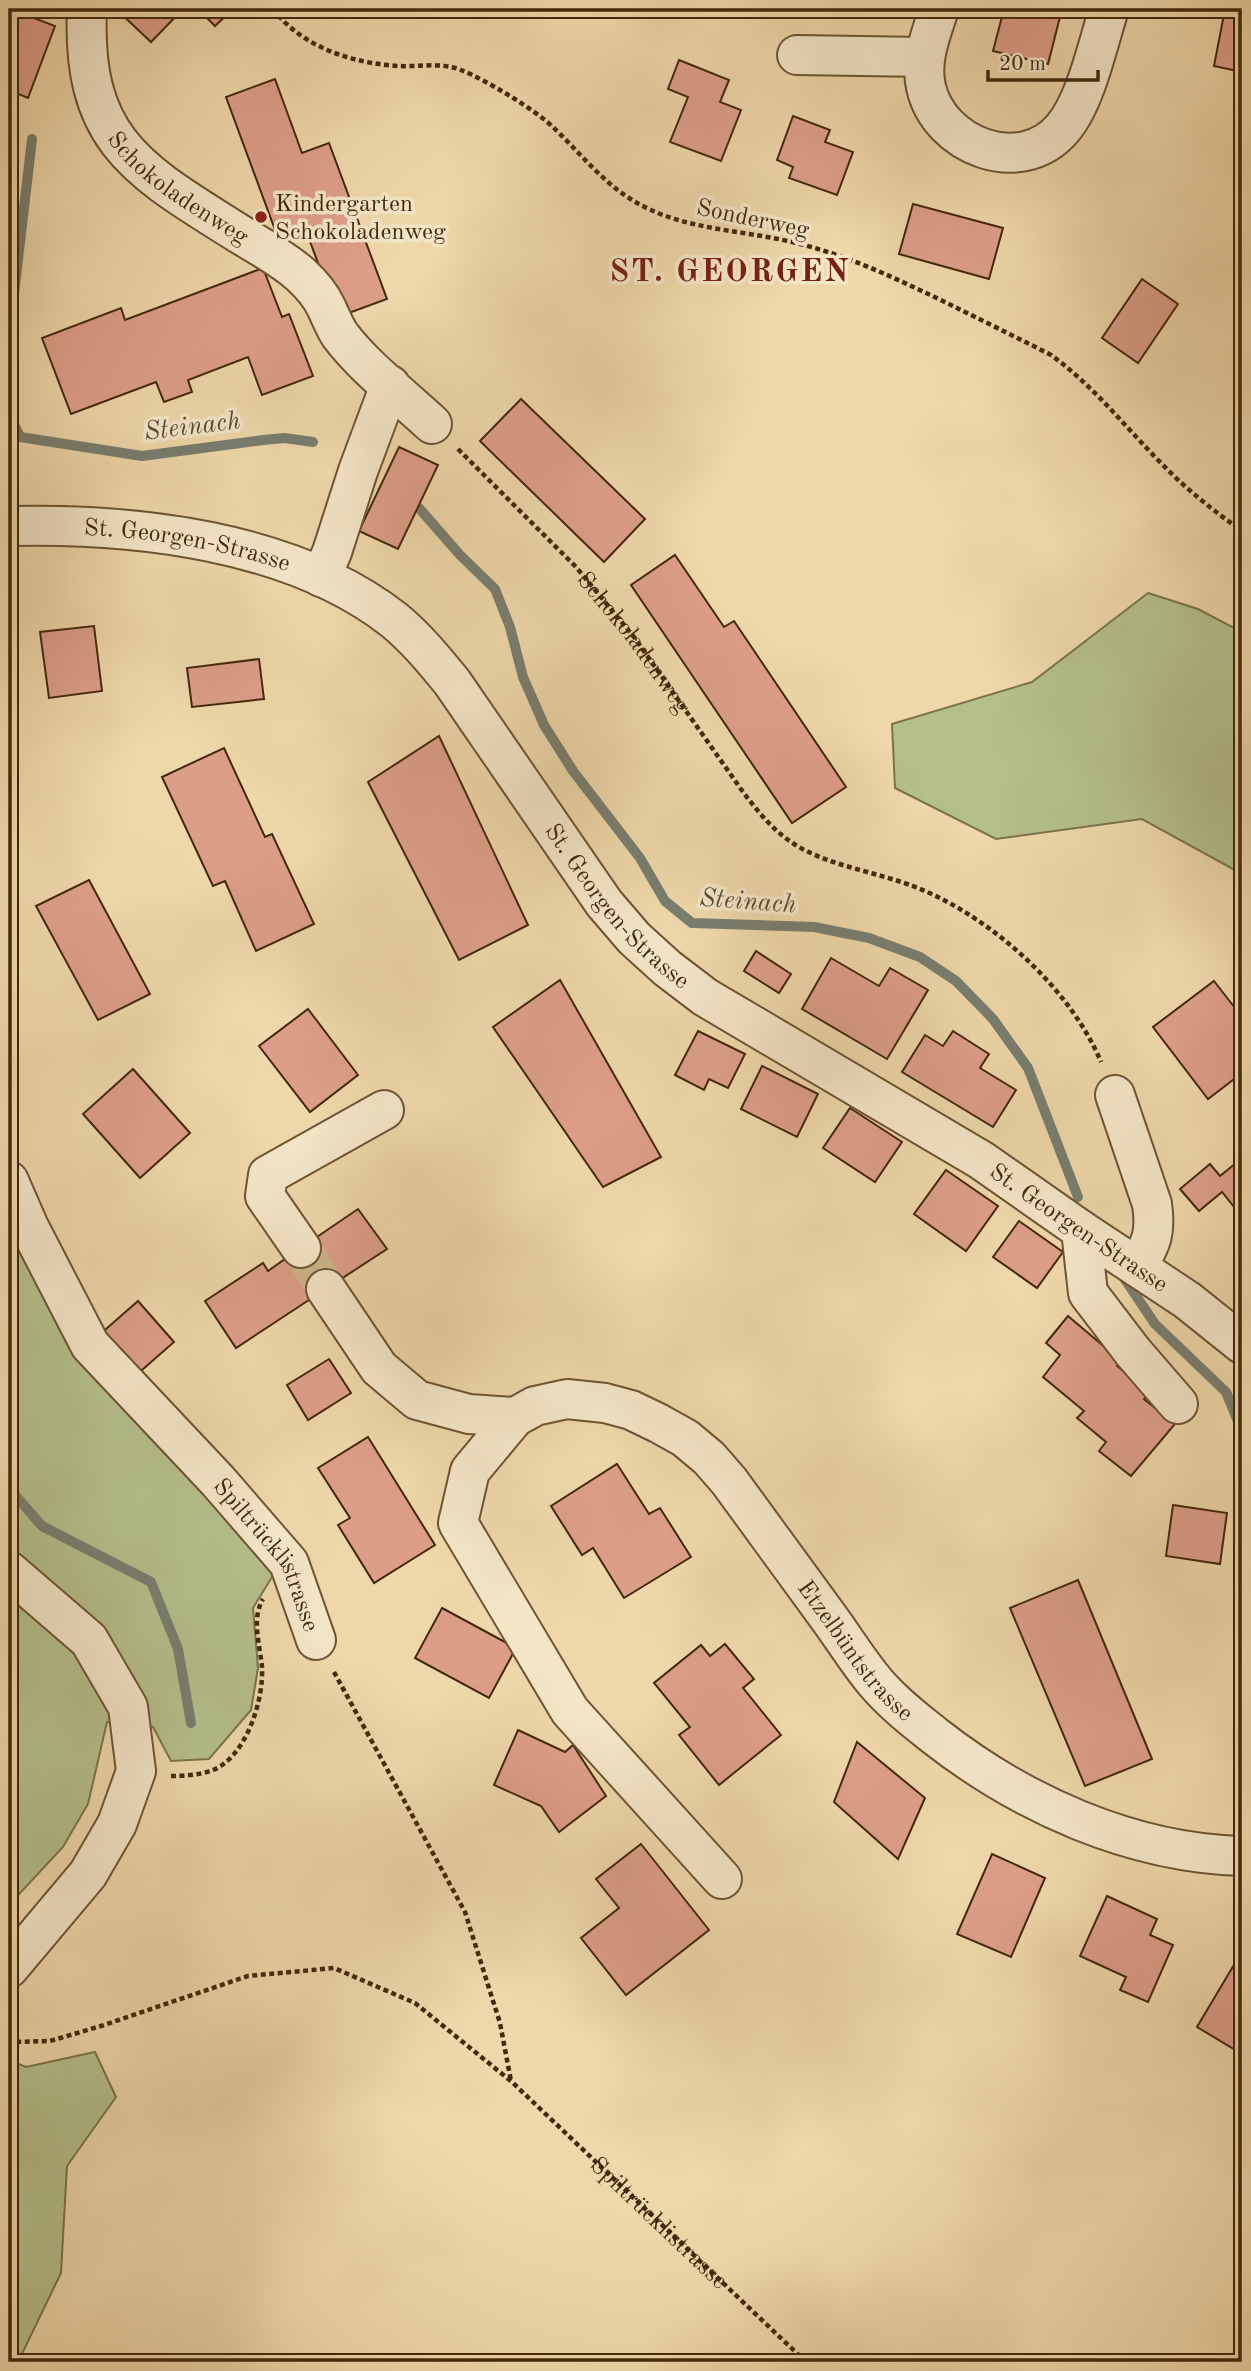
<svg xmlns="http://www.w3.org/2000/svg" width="1251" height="2371" font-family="'Old Standard TT',serif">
	<rect width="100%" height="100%" fill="#eed7a9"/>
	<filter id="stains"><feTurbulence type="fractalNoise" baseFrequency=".00286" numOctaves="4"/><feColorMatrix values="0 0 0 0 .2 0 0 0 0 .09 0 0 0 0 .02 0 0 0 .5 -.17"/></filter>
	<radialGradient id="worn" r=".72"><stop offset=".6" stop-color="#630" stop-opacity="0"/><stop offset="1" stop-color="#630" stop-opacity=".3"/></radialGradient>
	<!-- green -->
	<g fill="#b4bf8b" stroke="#7b744b" stroke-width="2">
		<path d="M 1148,593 L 1198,609 L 1242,632 L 1242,874 L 1142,819 L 996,839 L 895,788 L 892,724 L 1032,682 Z"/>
		<path d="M 9,1215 L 280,1564 L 253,1608 L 258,1668 L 251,1710 L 209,1759 L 171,1761 L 153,1727 L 107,1722 L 88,1804 L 63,1847 L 9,1905 Z"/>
		<path d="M 95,2052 L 116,2097 L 67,2166 L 61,2273 L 18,2362 L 9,2362 L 9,2060 L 26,2067 Z"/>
	</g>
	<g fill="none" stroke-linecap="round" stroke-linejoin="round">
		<!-- stream -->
		<g stroke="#787e6f" stroke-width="10">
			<path d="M 9,337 L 32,139"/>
			<path d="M 9,413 L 20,437 L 142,456 L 263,440 L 285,438 L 313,442"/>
			<path d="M 419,508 L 460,555 L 495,589 L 510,627 L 523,677 L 544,725 L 573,771 L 640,858 L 665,901 L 692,923 L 814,927 L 869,938 L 920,957 L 956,981 L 993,1019 L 1028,1068 L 1078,1197"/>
			<path d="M 1120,1272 L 1155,1324 L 1226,1392 L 1242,1431"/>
			<path d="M 9,1488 L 42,1526 L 151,1582 L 178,1649 L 191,1723"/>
		</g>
	</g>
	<!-- building -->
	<g fill="#dd9e88" stroke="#42280b" stroke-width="2">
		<path d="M 9,9 L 28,9 L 26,15 L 55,26 L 28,98 L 9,90 Z"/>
		<path d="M 116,9 L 183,9 L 151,42 Z"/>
		<path d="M 198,9 L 233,9 L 215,26 Z"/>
		<path d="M 1004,9 L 1062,9 L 1048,64 L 993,51 Z"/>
		<path d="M 1225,9 L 1242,9 L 1242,72 L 1214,66 Z"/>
		<path d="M 679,60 L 729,80 L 720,102 L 741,110 L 721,161 L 670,142 L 688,97 L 668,89 Z"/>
		<path d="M 275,79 L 302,153 L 329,143 L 387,299 L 338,317 L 305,228 L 278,238 L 226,97 Z"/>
		<path d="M 793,116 L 830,130 L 825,142 L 853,152 L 837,195 L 789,178 L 793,167 L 777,160 Z"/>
		<path d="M 913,204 L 1003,228 L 989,279 L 899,254 Z"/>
		<path d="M 263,268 L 282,317 L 289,314 L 313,376 L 262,395 L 248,357 L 188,380 L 192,392 L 164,402 L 156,382 L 71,414 L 42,338 L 121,308 L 125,320 Z"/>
		<path d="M 1142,279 L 1178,304 L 1138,363 L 1102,338 Z"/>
		<path d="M 521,399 L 645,519 L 604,562 L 480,441 Z"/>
		<path d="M 399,447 L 438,465 L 398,549 L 359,531 Z"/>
		<path d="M 675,555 L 724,627 L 734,621 L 846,787 L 792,823 L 631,585 Z"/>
		<path d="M 94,626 L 102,691 L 49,698 L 40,632 Z"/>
		<path d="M 259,659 L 264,699 L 192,707 L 187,668 Z"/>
		<path d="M 439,736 L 528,925 L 459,960 L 368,782 Z"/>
		<path d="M 224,748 L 265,837 L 272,834 L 314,924 L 256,951 L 225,881 L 213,886 L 162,777 Z"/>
		<path d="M 89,880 L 150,994 L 98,1020 L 36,906 Z"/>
		<path d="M 756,951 L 791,974 L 779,993 L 744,971 Z"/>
		<path d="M 831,958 L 879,986 L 890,968 L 928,990 L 887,1059 L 802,1009 Z"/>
		<path d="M 560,980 L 661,1157 L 603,1187 L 493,1027 Z"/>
		<path d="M 1214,981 L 1242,1017 L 1242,1073 L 1208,1099 L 1153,1027 Z"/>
		<path d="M 308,1009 L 358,1075 L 310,1112 L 259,1046 Z"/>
		<path d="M 698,1031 L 745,1054 L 728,1088 L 709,1079 L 704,1090 L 675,1075 Z"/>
		<path d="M 953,1031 L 989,1054 L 980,1068 L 1016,1090 L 993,1127 L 902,1072 L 925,1035 L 943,1046 Z"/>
		<path d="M 762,1066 L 818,1094 L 797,1137 L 741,1109 Z"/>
		<path d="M 133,1069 L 190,1133 L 140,1178 L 83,1114 Z"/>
		<path d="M 850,1108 L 902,1142 L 875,1182 L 823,1148 Z"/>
		<path d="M 1242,1158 L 1242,1217 L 1222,1192 L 1199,1211 L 1180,1189 L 1210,1164 L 1220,1176 Z"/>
		<path d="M 946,1170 L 998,1206 L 966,1251 L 914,1214 Z"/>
		<path d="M 358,1209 L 387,1249 L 318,1294 L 292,1254 Z"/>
		<path d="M 1019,1221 L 1063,1252 L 1037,1288 L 993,1257 Z"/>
		<path d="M 292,1254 L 318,1294 L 236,1348 L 205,1301 L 263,1263 L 268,1271 Z"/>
		<path d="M 138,1301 L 174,1342 L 134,1377 L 98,1336 Z"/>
		<path d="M 1068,1316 L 1120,1360 L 1117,1366 L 1150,1392 L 1144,1399 L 1175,1424 L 1131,1476 L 1099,1451 L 1106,1442 L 1077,1418 L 1084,1411 L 1043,1377 L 1060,1355 L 1046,1343 Z"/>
		<path d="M 329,1359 L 351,1393 L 308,1420 L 287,1385 Z"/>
		<path d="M 368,1437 L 435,1545 L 374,1583 L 338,1525 L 350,1518 L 318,1468 Z"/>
		<path d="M 617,1464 L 649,1514 L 660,1508 L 691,1557 L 624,1598 L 593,1548 L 582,1555 L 551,1506 Z"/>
		<path d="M 1173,1505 L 1227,1513 L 1220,1564 L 1166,1556 Z"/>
		<path d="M 1078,1580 L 1152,1759 L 1085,1786 L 1010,1608 Z"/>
		<path d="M 442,1608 L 516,1648 L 489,1698 L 415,1658 Z"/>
		<path d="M 725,1644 L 754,1679 L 743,1688 L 781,1735 L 719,1785 L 679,1735 L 690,1727 L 654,1683 L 701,1645 L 710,1656 Z"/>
		<path d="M 518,1730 L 565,1752 L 573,1745 L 606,1796 L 559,1832 L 541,1806 L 494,1785 Z"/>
		<path d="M 857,1742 L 925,1798 L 898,1859 L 834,1802 Z"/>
		<path d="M 641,1844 L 709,1930 L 626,1995 L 581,1938 L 619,1908 L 596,1879 Z"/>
		<path d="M 992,1854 L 1045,1878 L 1011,1957 L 957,1934 Z"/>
		<path d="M 1107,1896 L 1157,1919 L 1150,1935 L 1173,1945 L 1148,2002 L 1120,1990 L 1126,1977 L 1080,1956 Z"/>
		<path d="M 1241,1953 L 1242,1954 L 1242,2054 L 1197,2027 Z"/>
	</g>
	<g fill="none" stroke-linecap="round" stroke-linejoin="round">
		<!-- minor-tunnel -->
		<path stroke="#ccb489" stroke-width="38" stroke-dasharray="38 19" stroke-linecap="butt" d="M 301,1248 L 326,1289"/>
		<defs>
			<g id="minor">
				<path id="s3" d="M 87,9 C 81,141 138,170 238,233 C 259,246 282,258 300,274 C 311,284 320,294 326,307 C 331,317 334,326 340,335 C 363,366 403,397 432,424"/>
				<path d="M 939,9 C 931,34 920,60 926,87 C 939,146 1021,178 1063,128 C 1086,101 1098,43 1109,9"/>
				<path d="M 797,55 L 925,57"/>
				<path id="s4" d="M 9,526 C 134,523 292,540 394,620 C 416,638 434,660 452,682 L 604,903 L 634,938 L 667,968 L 705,997 L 981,1160 L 1081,1230 L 1187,1300 L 1242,1344"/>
				<path d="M 321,577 L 332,552 L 358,471 L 390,385"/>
				<path d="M 1115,1095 L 1152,1204 C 1156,1232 1152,1243 1137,1267"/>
				<path id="s5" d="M 9,1181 L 29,1227 L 90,1345 L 218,1481 L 289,1563 L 316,1640"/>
				<path d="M 1081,1230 L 1088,1293 L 1133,1352 L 1178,1404"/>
				<path d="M 301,1248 L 265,1196 L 268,1175 L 384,1110"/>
				<path d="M 326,1289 L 379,1368 L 417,1400 L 469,1414 L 515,1417"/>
				<path d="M 9,1571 L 89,1640 L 128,1707 L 136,1771 L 117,1824 L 88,1874 L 9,1968"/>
				<path id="s6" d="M 722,1879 L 570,1711 L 458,1523 L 470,1471 L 515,1417 L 535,1406 L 567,1399 L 605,1403 L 631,1410 L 658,1423 L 685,1438 L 709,1458 L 729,1481 C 763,1527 796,1573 829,1618 C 845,1640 859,1663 876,1683 C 893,1703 915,1720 935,1736 C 1022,1804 1131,1853 1242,1856"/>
			</g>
		</defs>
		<!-- minor casing -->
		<use href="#minor" stroke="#6d5432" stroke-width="42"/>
		<!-- path -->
		<g stroke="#42280b" stroke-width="4.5" stroke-dasharray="5 3.5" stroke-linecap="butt">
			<path d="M 273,9 C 302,47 351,63 398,66 C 419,67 441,62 461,70 C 486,80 536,110 555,129 C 586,159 610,192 651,210 C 697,231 751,231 800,244 C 852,257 899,280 947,303 C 981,320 1016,337 1051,355 C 1095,387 1125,427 1163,465 C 1187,490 1214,511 1242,531"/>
			<path id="s1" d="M 458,449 L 576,567 L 634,637 L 743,792 C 759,813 776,834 799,847 C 838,869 885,873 925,891 C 996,922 1071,990 1101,1062"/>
			<path d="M 334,1672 L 465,1912 L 500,2023 L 511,2081"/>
			<path d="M 171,1776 C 185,1776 200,1775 213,1770 C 246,1757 264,1700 262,1667 C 260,1645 251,1619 263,1599"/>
			<path id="s2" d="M 9,2039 L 12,2042 L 50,2041 L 101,2026 L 248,1976 L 334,1968 L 415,2003 L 512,2082 L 806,2362"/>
		</g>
		<!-- minor -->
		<use href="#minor" stroke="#f4e5c7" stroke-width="38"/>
	</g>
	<!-- markers -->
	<circle fill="#8f2418" stroke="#f4e5c7" stroke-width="2.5" cx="261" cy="217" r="7"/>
	<g text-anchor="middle" stroke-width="7" stroke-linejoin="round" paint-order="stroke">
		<!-- street labels -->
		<g font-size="24" fill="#42280b" stroke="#f4e5c7">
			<text dy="8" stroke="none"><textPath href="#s3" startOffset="215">Schokoladenweg</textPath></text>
			<text transform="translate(753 218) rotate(12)" y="8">Sonderweg</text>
			<text dy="8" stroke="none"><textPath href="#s4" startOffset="180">St. Georgen-Strasse</textPath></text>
			<text dy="8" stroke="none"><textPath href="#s1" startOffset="262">Schokoladenweg</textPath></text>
			<text dy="8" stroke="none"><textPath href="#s4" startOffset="768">St. Georgen-Strasse</textPath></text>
			<text dy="8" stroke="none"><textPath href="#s4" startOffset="1335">St. Georgen-Strasse</textPath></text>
			<text dy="8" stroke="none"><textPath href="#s5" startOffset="460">Spiltrücklistrasse</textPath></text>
			<text dy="8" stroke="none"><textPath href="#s6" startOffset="1024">Etzelbüntstrasse</textPath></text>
			<text dy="8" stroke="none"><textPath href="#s2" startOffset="754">Spiltrücklistrasse</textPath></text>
		</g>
		<!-- poi labels -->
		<g font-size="24" fill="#42280b" stroke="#f4e5c7" text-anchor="start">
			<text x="275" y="211">Kindergarten<tspan x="275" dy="28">Schokoladenweg</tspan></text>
		</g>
		<!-- water labels -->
		<g font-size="26" font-style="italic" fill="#584c34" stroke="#f4e5c7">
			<text transform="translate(192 425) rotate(-7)" y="9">Steinach</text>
			<text transform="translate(748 900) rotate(4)" y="9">Steinach</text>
		</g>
		<!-- district labels -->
		<g font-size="32" font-weight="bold" letter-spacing="2" fill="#7a1f14" stroke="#f4e5c7">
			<text x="730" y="281">ST. GEORGEN</text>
		</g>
	</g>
	<!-- margin -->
	<rect width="1251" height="2371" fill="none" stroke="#eed7a9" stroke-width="35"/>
	<rect x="10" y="10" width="1230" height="2350" fill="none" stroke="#42280b" stroke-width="3.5"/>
	<rect x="18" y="18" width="1216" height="2336" fill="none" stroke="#42280b" stroke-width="2"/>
	<!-- scale -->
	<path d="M988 70v10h110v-10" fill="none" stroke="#42280b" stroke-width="3.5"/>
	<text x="999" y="70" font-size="21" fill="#42280b" stroke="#f4e5c7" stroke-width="5" paint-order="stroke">20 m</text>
	<rect width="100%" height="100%" filter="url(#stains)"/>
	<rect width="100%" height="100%" fill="url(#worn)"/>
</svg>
